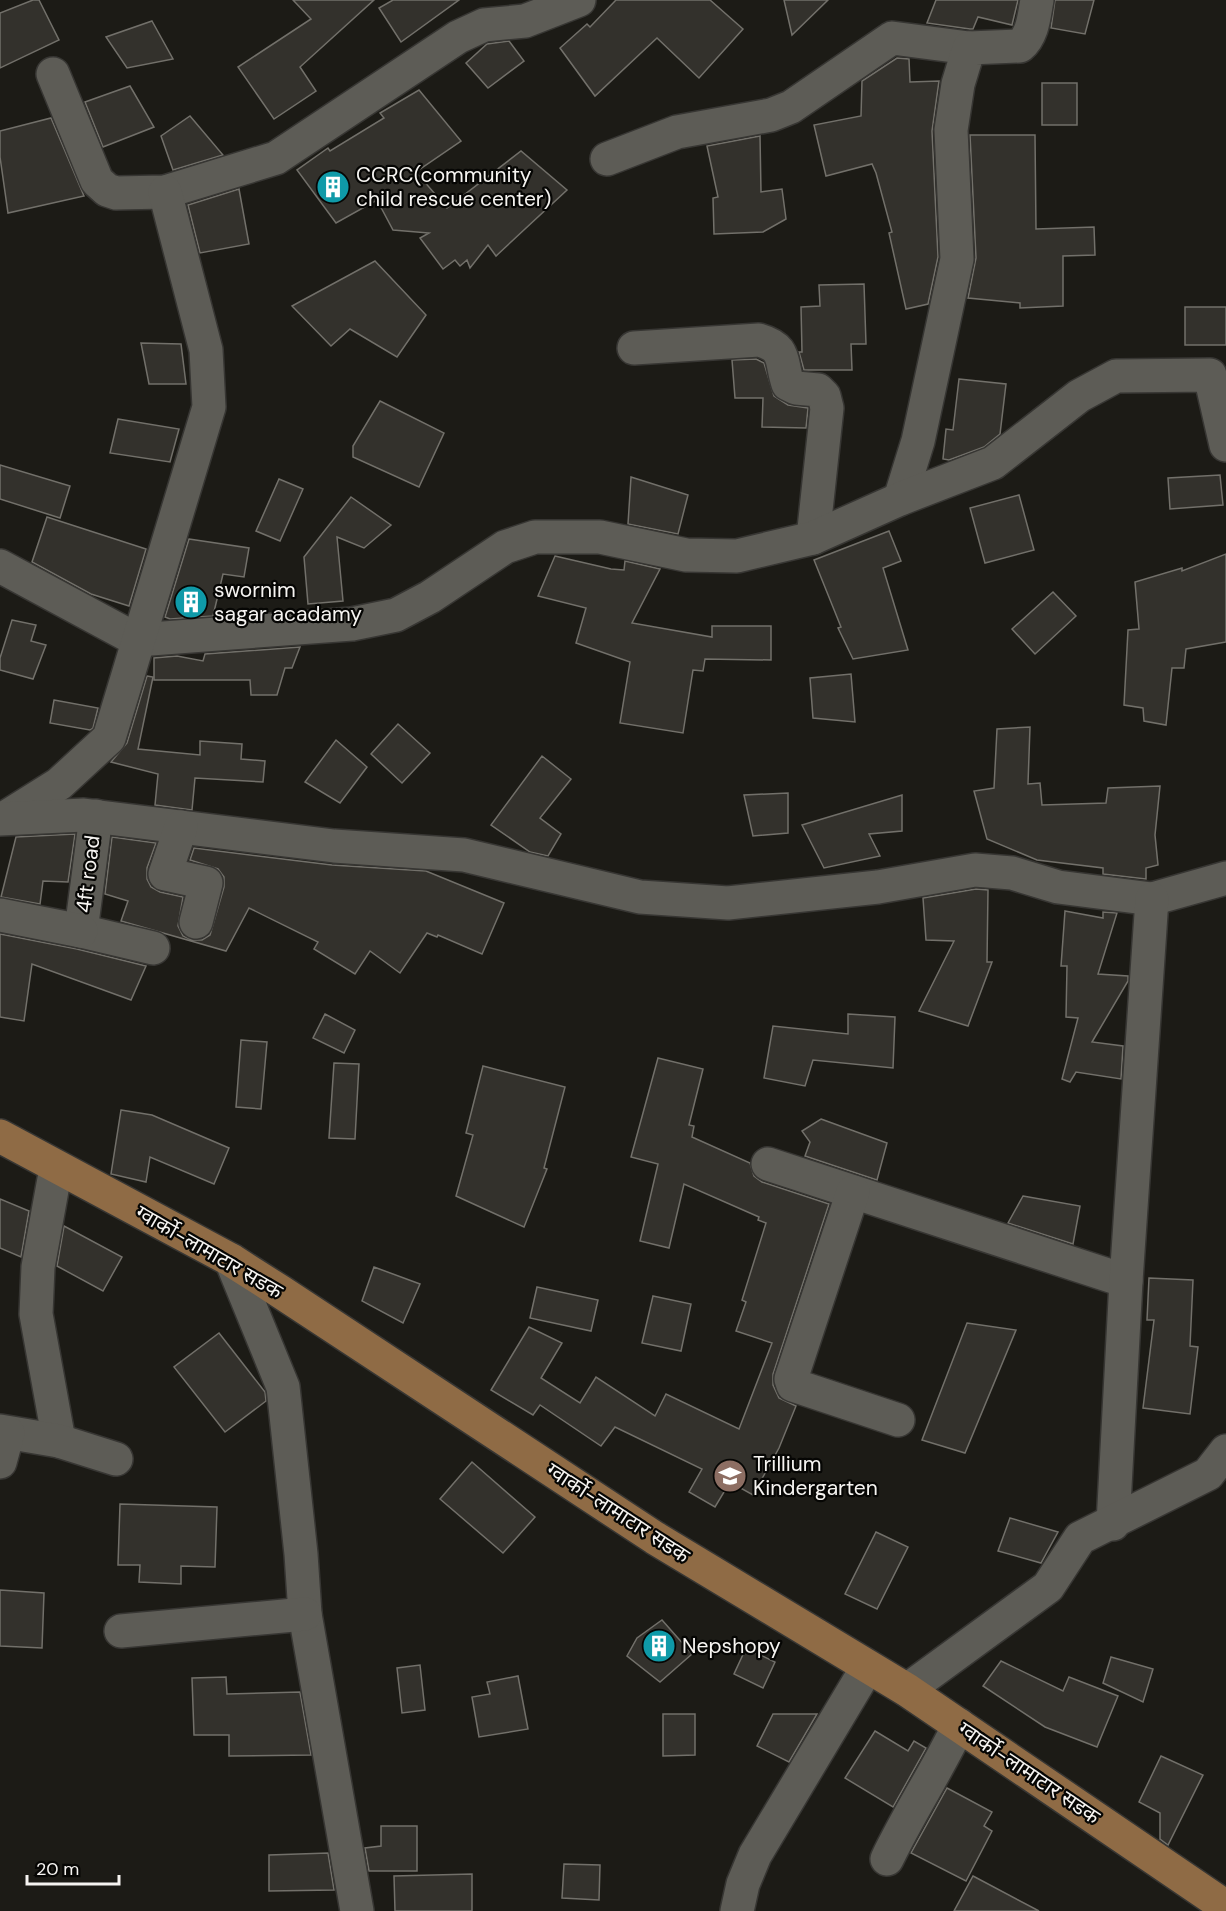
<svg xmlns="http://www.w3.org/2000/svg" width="1226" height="1911" font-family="'DM Sans','Noto Sans Devanagari',sans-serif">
	<rect width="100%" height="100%" fill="#1c1b16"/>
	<!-- building -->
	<g fill="#33312c" stroke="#72706a" stroke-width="1.5">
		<path d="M 33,0 L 39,0 L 59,40 L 0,68 L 0,13 Z"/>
		<path d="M 293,0 L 374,0 L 300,67 L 316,91 L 274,119 L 238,67 L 311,19 Z"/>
		<path d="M 393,0 L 459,0 L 401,42 L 379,8 Z"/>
		<path d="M 616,0 L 710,0 L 743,29 L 699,78 L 657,38 L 595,96 L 560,48 L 587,24 L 590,27 Z"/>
		<path d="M 784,0 L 828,0 L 792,35 Z"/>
		<path d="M 936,0 L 1018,0 L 1012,25 L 978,17 L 973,29 L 970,29 L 927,23 Z"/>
		<path d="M 1055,0 L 1094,0 L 1085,34 L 1051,28 Z"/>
		<path d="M 152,21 L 173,59 L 127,68 L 106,37 Z"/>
		<path d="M 509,41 L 524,61 L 488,88 L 466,63 L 487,44 Z"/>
		<path d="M 897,58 L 909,59 L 910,82 L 939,81 L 932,131 L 938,257 L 928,304 L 906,309 L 889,233 L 892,232 L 876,173 L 872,164 L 826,176 L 814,125 L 861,116 L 862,81 Z"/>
		<rect x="1042" y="83" width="35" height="42"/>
		<path d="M 130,86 L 154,127 L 103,147 L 85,102 Z"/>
		<path d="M 419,90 L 461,141 L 416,172 L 447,208 L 521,151 L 567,190 L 496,256 L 488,245 L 470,268 L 467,260 L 460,266 L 455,260 L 443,269 L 420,238 L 429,233 L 393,230 L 377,200 L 336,223 L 297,170 L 328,148 L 330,151 L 384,118 L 380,113 Z"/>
		<path d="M 190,116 L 223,155 L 173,170 L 161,136 Z"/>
		<path d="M 51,118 L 84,196 L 8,213 L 0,157 L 0,131 Z"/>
		<path d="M 970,135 L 1035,135 L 1036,229 L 1094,227 L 1095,255 L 1063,256 L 1063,306 L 1020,308 L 1020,303 L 968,298 L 976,258 Z"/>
		<path d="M 760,136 L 761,192 L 782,189 L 786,219 L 763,232 L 714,234 L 713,198 L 718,197 L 707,146 Z"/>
		<path d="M 239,189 L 249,244 L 200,253 L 188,205 Z"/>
		<path d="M 375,261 L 426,315 L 397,357 L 350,329 L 331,346 L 292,306 Z"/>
		<path d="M 864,284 L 866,344 L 851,344 L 852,370 L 804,370 L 799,352 L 802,352 L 801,307 L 820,306 L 819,285 Z"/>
		<rect x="1185" y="307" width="41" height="38"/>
		<path d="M 141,343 L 181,344 L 186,384 L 149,384 Z"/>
		<path d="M 756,359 L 764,363 L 774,396 L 788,405 L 808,408 L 806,428 L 762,427 L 763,398 L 735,398 L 732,360 Z"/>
		<path d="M 959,379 L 1006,384 L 1000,434 L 984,447 L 949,460 L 943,459 L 946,429 L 953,430 Z"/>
		<path d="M 380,401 L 444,433 L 419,487 L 353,457 L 353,446 Z"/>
		<path d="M 118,419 L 179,429 L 170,462 L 110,453 Z"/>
		<path d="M 0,465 L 70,486 L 60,518 L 0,499 Z"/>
		<path d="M 1220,475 L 1223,505 L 1170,509 L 1168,478 Z"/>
		<path d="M 631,477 L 688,495 L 678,534 L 628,524 Z"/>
		<path d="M 279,479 L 303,489 L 280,541 L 256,531 Z"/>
		<path d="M 1019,495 L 1034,550 L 985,563 L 970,508 Z"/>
		<path d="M 351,497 L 391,525 L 364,548 L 337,537 L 343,601 L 308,604 L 304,557 Z"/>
		<path d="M 47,517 L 146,549 L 129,606 L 91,594 L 32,562 Z"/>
		<path d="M 889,531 L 901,561 L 883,568 L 908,650 L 853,659 L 838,628 L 841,627 L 814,560 Z"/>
		<path d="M 189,539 L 249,548 L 244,577 L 223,574 L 213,616 L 170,619 L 165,617 Z"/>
		<path d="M 1226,554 L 1226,642 L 1186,649 L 1184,668 L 1172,668 L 1166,725 L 1144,721 L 1143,708 L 1124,705 L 1128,630 L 1139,629 L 1135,582 L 1182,568 L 1182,571 Z"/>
		<path d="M 555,556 L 611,569 L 624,570 L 625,561 L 660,569 L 632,623 L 712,637 L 712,626 L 771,626 L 771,660 L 705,659 L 703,671 L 693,670 L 683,733 L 620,723 L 630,662 L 576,643 L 586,608 L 538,596 Z"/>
		<path d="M 1053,592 L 1076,616 L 1035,654 L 1012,629 Z"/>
		<path d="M 12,620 L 36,625 L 31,641 L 46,645 L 33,679 L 0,670 L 0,658 Z"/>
		<path d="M 300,647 L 292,668 L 285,668 L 277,695 L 251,695 L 250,680 L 154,680 L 154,658 L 177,656 L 203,661 L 205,654 Z"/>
		<path d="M 851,674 L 855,722 L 813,718 L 810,678 Z"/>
		<path d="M 147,676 L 153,677 L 138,749 L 200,755 L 200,741 L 242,744 L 241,759 L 265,761 L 263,782 L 195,778 L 192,810 L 155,805 L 158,774 L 111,762 L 127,743 Z"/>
		<path d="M 54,700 L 98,708 L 93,728 L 90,730 L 50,723 Z"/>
		<path d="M 398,724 L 430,753 L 402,783 L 371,754 Z"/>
		<path d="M 1030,727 L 1028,784 L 1040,783 L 1042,805 L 1106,803 L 1108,788 L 1160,786 L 1155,835 L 1158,865 L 1146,868 L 1146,879 L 1103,874 L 1103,868 L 1037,860 L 987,839 L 974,791 L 994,788 L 997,729 Z"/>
		<path d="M 336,740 L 367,767 L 340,803 L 305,782 Z"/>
		<path d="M 542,756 L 571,779 L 540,818 L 561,834 L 548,856 L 530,852 L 491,825 Z"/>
		<path d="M 788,793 L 788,833 L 753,836 L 744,795 Z"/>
		<path d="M 902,795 L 902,831 L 869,834 L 880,856 L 824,868 L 802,825 Z"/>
		<path d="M 75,834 L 68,882 L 43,881 L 40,904 L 1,897 L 16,837 Z"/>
		<path d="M 112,837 L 156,843 L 147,868 L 147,879 L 151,887 L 160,892 L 183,897 L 178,926 L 183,936 L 192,940 L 202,940 L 210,935 L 224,887 L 224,877 L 218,869 L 190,860 L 194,848 L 332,865 L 426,871 L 504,903 L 482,954 L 438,935 L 437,937 L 427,933 L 400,973 L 370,951 L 355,974 L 314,949 L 318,942 L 249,908 L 226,951 L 121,921 L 128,901 L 105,894 Z"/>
		<path d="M 976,889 L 988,890 L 987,962 L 992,962 L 968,1026 L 919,1011 L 954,941 L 926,940 L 923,898 Z"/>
		<path d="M 1065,911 L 1103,918 L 1103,912 L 1117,913 L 1098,974 L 1128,976 L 1128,981 L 1092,1042 L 1123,1046 L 1121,1079 L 1076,1072 L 1070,1082 L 1062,1079 L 1078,1018 L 1066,1017 L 1067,966 L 1061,966 Z"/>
		<path d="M 0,934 L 77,949 L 146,966 L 131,1000 L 32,964 L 24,1021 L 0,1017 Z"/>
		<path d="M 325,1014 L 355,1030 L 344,1053 L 313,1038 Z"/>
		<path d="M 848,1014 L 895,1017 L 893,1068 L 813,1060 L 805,1086 L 764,1078 L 773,1026 L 848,1034 Z"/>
		<path d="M 241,1040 L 267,1042 L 261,1109 L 236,1107 Z"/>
		<path d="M 658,1058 L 703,1069 L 689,1125 L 694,1126 L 692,1137 L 750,1163 L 754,1176 L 762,1182 L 829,1204 L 773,1374 L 773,1385 L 779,1398 L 796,1406 L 779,1448 L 753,1495 L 730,1482 L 715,1507 L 689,1492 L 702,1469 L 615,1427 L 601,1446 L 540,1405 L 533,1415 L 491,1390 L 529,1327 L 562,1343 L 541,1378 L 580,1403 L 596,1377 L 655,1416 L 666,1394 L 739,1429 L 772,1343 L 736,1331 L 746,1302 L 742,1300 L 766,1223 L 758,1220 L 759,1217 L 684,1184 L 669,1248 L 640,1241 L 658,1164 L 631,1157 Z"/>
		<path d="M 334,1063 L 359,1064 L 355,1139 L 329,1138 Z"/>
		<path d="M 483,1066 L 565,1087 L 544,1168 L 547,1169 L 524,1227 L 456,1196 L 473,1135 L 466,1133 Z"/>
		<path d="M 121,1110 L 152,1115 L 229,1148 L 214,1184 L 150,1157 L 146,1182 L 111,1174 Z"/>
		<path d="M 821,1119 L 887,1143 L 877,1180 L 805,1156 L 810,1142 L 802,1131 Z"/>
		<path d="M 1023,1196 L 1080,1206 L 1073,1244 L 1008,1223 Z"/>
		<path d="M 0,1199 L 29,1211 L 21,1257 L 0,1248 Z"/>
		<path d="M 64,1226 L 122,1257 L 103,1291 L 57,1266 Z"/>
		<path d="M 374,1267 L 420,1284 L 403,1323 L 362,1301 Z"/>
		<path d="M 1149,1278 L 1193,1280 L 1190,1346 L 1198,1347 L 1190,1414 L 1143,1408 L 1154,1320 L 1147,1320 Z"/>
		<path d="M 537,1287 L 598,1300 L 591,1331 L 530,1318 Z"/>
		<path d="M 653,1296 L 691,1304 L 681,1351 L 642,1343 Z"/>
		<path d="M 967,1323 L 1016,1330 L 965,1453 L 922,1440 Z"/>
		<path d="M 219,1333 L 265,1392 L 266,1401 L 225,1432 L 174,1367 Z"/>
		<path d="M 472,1462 L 535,1517 L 503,1553 L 440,1499 Z"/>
		<path d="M 120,1504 L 217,1507 L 215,1567 L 181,1566 L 181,1584 L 139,1582 L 140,1565 L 118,1565 Z"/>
		<path d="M 1010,1518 L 1058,1532 L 1041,1563 L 998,1551 Z"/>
		<path d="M 876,1532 L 908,1547 L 877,1609 L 845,1594 Z"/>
		<path d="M 0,1590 L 44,1593 L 42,1648 L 0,1646 Z"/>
		<path d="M 662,1620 L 692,1654 L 660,1682 L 627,1656 L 637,1638 Z"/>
		<path d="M 746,1648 L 775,1662 L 763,1688 L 734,1674 Z"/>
		<path d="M 1111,1657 L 1153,1669 L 1143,1702 L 1103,1683 Z"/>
		<path d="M 1001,1661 L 1063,1691 L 1069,1677 L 1118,1696 L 1097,1747 L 1045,1727 L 983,1686 Z"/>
		<path d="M 420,1665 L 425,1710 L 402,1713 L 397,1668 Z"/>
		<path d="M 518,1676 L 528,1729 L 479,1737 L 472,1697 L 490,1694 L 487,1682 Z"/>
		<path d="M 226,1677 L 227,1694 L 300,1692 L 311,1755 L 229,1756 L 229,1735 L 194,1735 L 192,1678 Z"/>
		<path d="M 663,1714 L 695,1714 L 695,1755 L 663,1756 Z"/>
		<path d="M 773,1714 L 817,1714 L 789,1762 L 757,1746 Z"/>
		<path d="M 875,1731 L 908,1751 L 914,1741 L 926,1748 L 893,1807 L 845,1778 Z"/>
		<path d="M 1161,1756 L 1203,1775 L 1168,1845 L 1160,1839 L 1160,1813 L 1139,1802 Z"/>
		<path d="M 947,1788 L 992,1812 L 984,1826 L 992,1831 L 966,1881 L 911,1853 Z"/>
		<path d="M 381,1826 L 417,1826 L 417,1871 L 369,1871 L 365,1848 L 381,1846 Z"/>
		<path d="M 328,1853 L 334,1890 L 269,1891 L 269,1855 Z"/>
		<path d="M 564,1864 L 600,1865 L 599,1900 L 562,1898 Z"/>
		<path d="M 472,1874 L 472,1911 L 395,1911 L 394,1876 Z"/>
		<path d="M 973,1876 L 1039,1911 L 954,1911 Z"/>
	</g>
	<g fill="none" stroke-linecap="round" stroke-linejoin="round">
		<defs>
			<g id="minor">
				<path d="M 53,74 L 97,181 L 107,190 L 116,193 L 165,192 L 276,158 L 458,37 L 484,25 L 525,21 L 579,0"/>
				<path d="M 607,159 L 677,132 L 771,115 L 791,107 L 892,38 L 969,48"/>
				<path d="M 634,348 L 759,340 C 787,348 780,360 788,384 L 796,388 L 818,390 L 824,396 L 827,408 L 813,538"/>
				<path d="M 900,499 L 918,441 L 957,259 L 951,130 L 958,84 L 969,48 L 1020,46 C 1033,35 1034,16 1037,0"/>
				<path d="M 0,566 L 137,640 L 352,624 L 396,615 L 430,597 L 505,547 L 535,537 L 600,537 L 686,555 L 737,556 L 813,538 L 900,499 L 993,463 L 1079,396 L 1116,376 L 1210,375 L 1226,445"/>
				<path d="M 8,816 L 59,784 L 109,738 L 209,407 L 206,350 L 165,192"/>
				<path d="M 96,816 L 81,931 L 153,948"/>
				<path d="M 0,819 L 84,815 L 334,846 L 464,855 L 640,897 L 728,903 L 878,887 L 975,870 L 1012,873 L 1058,887 L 1152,899 L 1226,878"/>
				<path d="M 181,827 L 165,874 L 206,883 L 196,922"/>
				<path d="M 0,915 L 81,931"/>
				<path d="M 768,1164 L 1126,1281"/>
				<path d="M 56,1168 L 38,1267 L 36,1314 L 59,1441"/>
				<path d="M 853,1192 L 791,1379 L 793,1385 L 898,1420"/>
				<path d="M 231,1260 L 283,1387 L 301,1554 L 305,1614 L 357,1911"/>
				<path d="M 0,1431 L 59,1441 L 116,1459"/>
				<path d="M 0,1462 L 8,1433"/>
				<path d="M 1113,1524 L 1126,1281 L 1152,899"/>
				<path d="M 121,1631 L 305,1614"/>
				<path d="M 907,1690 L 1048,1587 L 1080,1538 L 1208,1474 L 1226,1451"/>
				<path d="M 887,1859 C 909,1813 937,1771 959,1725"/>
				<path d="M 737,1911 L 743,1884 L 755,1855 L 867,1668"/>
			</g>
			<path id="major" d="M 0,1136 L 231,1260 L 281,1292 L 655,1538 L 907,1690 L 1226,1907"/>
		</defs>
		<!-- minor casing -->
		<use href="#minor" stroke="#373633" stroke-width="36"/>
		<!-- major casing -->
		<use href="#major" stroke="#373633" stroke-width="36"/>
		<!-- minor -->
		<use href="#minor" stroke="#5d5c56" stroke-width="33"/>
		<!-- major -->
		<use href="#major" stroke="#8f6b45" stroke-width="33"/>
	</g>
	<!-- icons -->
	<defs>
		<symbol id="building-disc" viewBox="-11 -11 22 22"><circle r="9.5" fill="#0f9aa8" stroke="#060604"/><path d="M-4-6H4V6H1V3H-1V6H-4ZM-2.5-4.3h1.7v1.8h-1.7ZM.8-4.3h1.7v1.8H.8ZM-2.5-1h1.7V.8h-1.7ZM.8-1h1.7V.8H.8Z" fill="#fff"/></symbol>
		<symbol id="school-disc" viewBox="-11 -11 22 22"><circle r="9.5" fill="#8d6e63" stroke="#060604"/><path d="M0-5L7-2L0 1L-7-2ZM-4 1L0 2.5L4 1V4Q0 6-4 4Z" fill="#fff"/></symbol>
	</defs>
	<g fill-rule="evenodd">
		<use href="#building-disc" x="314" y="168" width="38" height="38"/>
		<use href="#building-disc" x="172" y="583" width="38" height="38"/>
		<use href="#school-disc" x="711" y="1457" width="38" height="38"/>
		<use href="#building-disc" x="640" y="1627" width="38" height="38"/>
	</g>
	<g text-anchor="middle" stroke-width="4.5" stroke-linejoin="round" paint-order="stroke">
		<!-- poi labels -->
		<g font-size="21" fill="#f6f4f1" stroke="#060604" text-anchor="start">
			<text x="356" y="182">CCRC(community<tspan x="356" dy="24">child rescue center)</tspan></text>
			<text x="214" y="597">swornim<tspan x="214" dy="24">sagar acadamy</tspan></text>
			<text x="753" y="1471">Trillium<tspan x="753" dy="24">Kindergarten</tspan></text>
			<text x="682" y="1653">Nepshopy</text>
		</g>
		<!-- street labels -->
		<g font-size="21" fill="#f6f4f1" stroke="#060604">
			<text transform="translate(88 874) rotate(-83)" y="7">4ft road</text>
			<text transform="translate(209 1252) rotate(30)" y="7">ग्वार्को-लामाटार सडक</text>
			<text transform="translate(618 1513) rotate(33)" y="7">ग्वार्को-लामाटार सडक</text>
			<text transform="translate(1029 1773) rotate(34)" y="7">ग्वार्को-लामाटार सडक</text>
		</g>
	</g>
	<!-- scale -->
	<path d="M27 1875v9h92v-9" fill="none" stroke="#f6f4f1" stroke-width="3"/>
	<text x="36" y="1875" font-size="18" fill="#f6f4f1" stroke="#060604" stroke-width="4.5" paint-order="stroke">20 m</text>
</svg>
